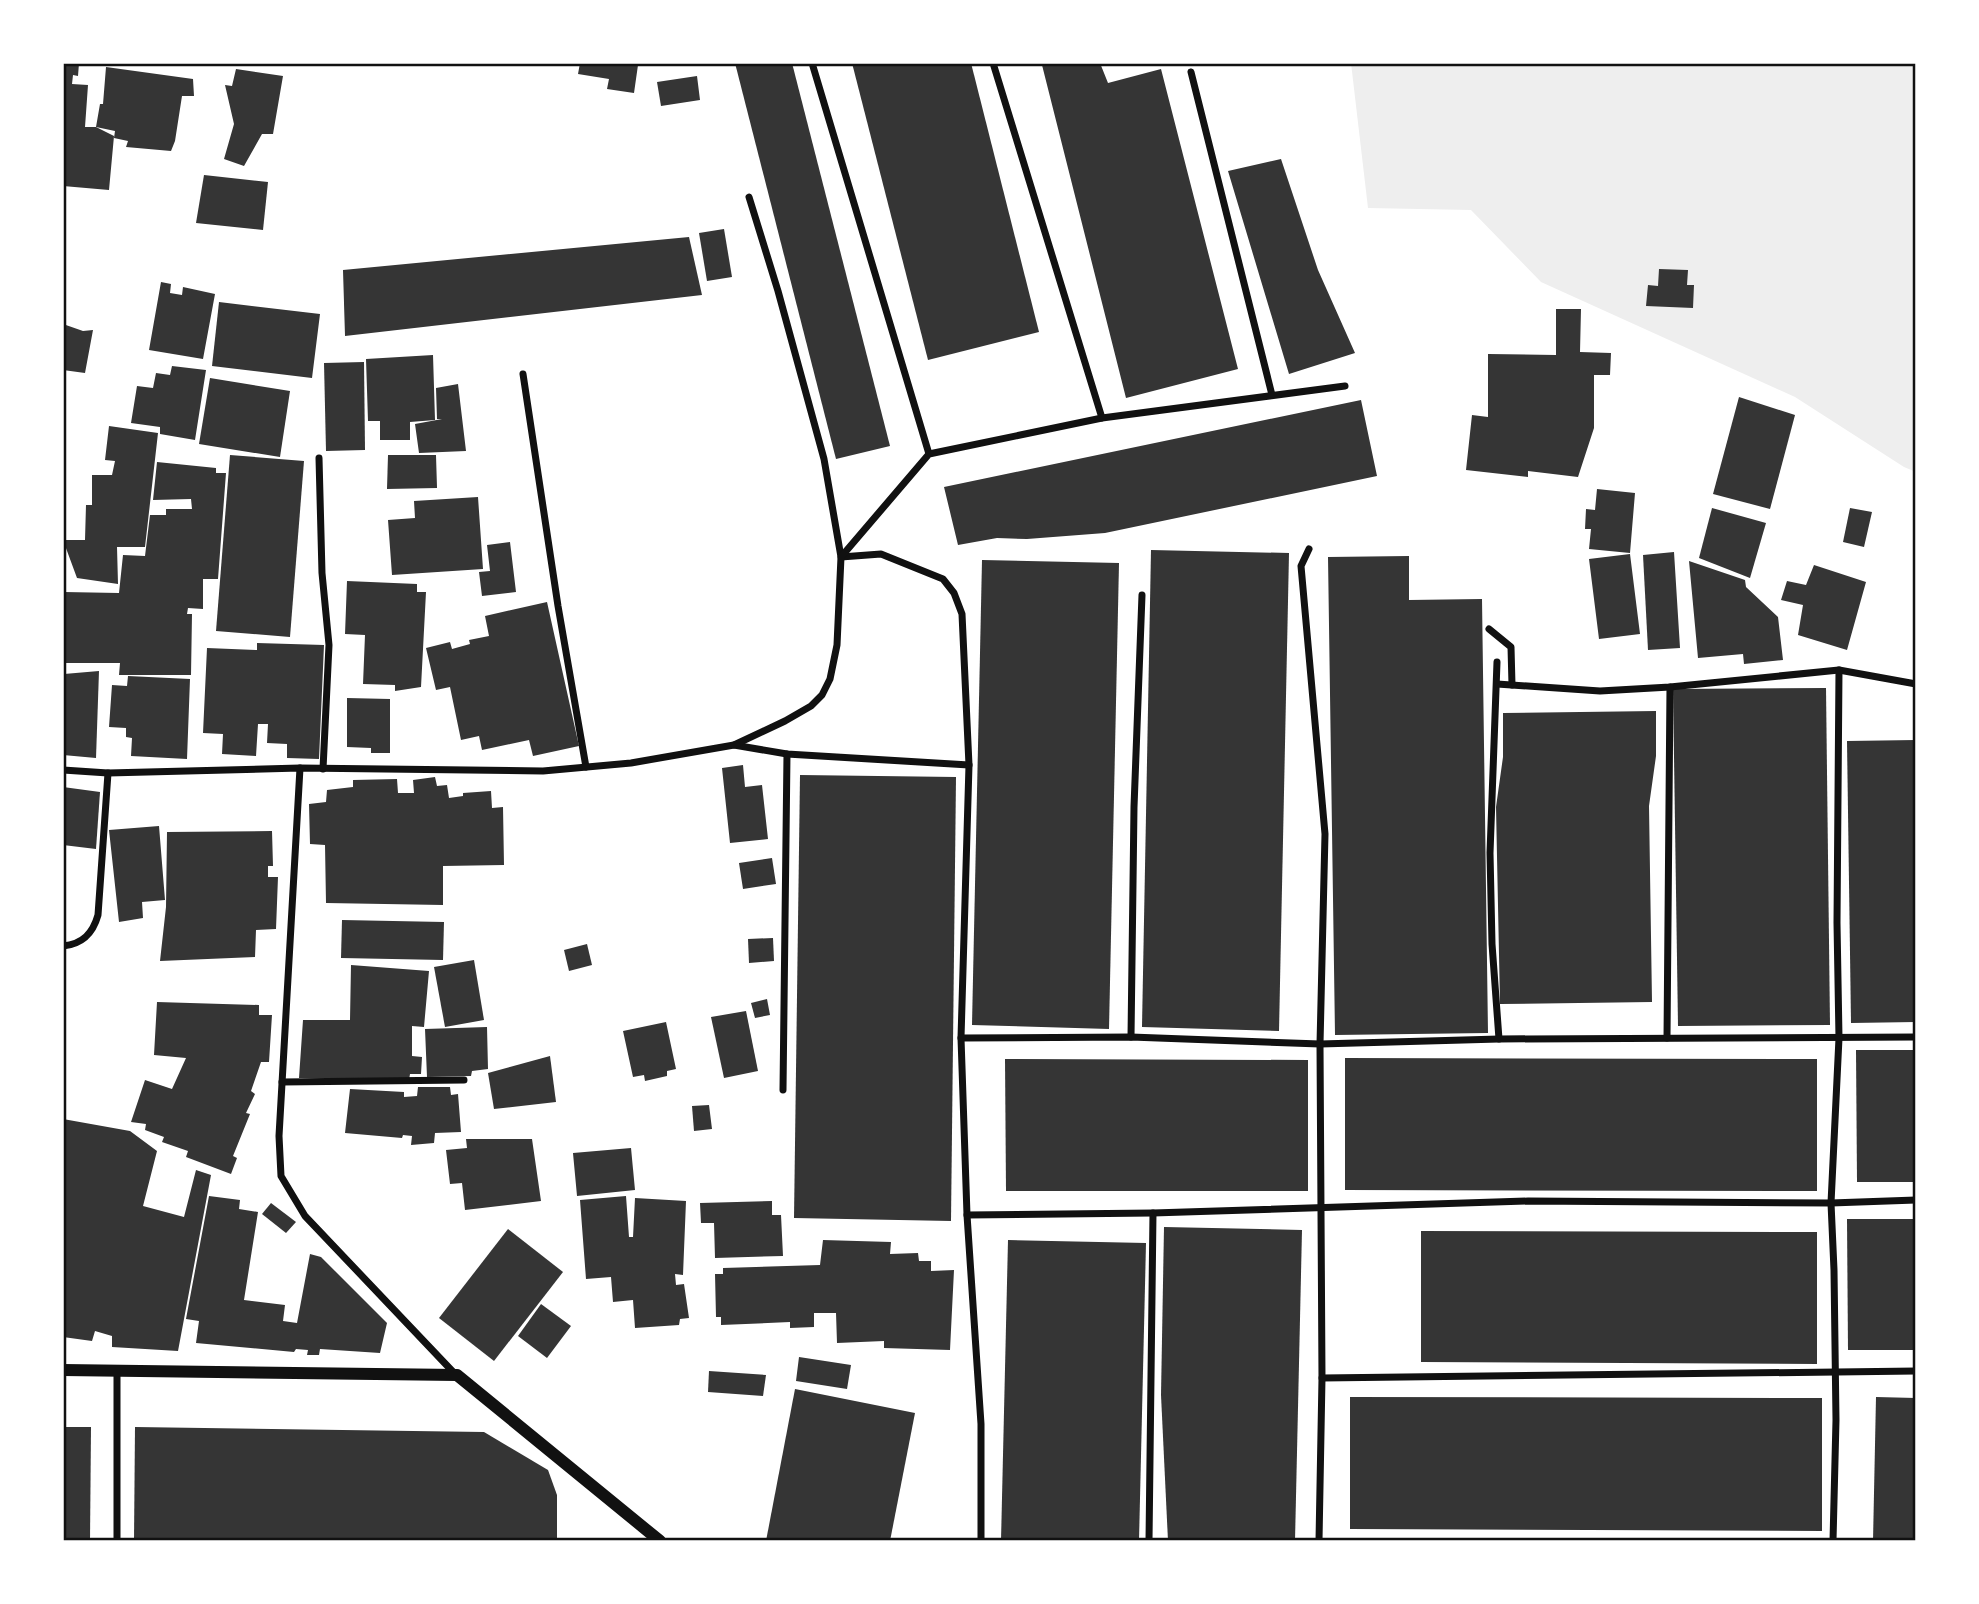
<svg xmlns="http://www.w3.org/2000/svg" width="1979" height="1604" font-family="'Roboto Condensed',sans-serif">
	<rect width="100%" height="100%" fill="#fff"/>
	<!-- green -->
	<path fill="#eee" d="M 1351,63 L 1916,63 L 1916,472 L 1904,467 L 1795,397 L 1541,282 L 1471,210 L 1368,208 Z"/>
	<!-- building -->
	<g fill="#353535">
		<path d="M 63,63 L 79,63 L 78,76 L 73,75 L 72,84 L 88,85 L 85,127 L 96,127 L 114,136 L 109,190 L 63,186 Z"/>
		<path d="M 580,63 L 638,65 L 634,93 L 607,89 L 609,79 L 578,74 Z"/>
		<path d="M 735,63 L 792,63 L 890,446 L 836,459 Z"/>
		<path d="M 852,63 L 971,63 L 1039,332 L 928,360 Z"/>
		<path d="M 1051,63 L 1100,63 L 1108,83 L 1161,69 L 1238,369 L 1126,398 L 1042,65 Z"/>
		<path d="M 106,67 L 193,79 L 194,96 L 182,96 L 175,141 L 171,151 L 126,147 L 128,141 L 114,138 L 115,131 L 96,127 L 100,104 L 103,104 Z"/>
		<path d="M 236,69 L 283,76 L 273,134 L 262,134 L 244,166 L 224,159 L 234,124 L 225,85 L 232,86 Z"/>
		<path d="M 697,76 L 700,100 L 661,106 L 657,82 Z"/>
		<path d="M 1281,159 L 1318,270 L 1355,353 L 1289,374 L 1228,171 Z"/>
		<path d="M 204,175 L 268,182 L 263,230 L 196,223 Z"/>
		<path d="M 724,229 L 732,277 L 707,281 L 699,233 Z"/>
		<path d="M 689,237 L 702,295 L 345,336 L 343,270 Z"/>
		<path d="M 1659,269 L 1688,270 L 1687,285 L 1694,285 L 1693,308 L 1646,306 L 1648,285 L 1658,286 Z"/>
		<path d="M 161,282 L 171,284 L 170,293 L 182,295 L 183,287 L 215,294 L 203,359 L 149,350 Z"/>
		<path d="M 219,302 L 320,314 L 312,378 L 212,366 Z"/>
		<path d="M 1556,309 L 1581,309 L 1580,352 L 1611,353 L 1610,375 L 1594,375 L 1594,428 L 1578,477 L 1528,471 L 1528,477 L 1466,470 L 1472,415 L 1488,417 L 1488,354 L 1556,355 Z"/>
		<path d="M 63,324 L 83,331 L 93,330 L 85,373 L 63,370 Z"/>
		<path d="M 433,355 L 435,420 L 410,422 L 410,440 L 380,440 L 380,421 L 368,421 L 366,359 Z"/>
		<path d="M 364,362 L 365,450 L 326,451 L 324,363 Z"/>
		<path d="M 172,366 L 206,370 L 195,440 L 160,434 L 160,427 L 131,423 L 137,386 L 153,388 L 156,373 L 170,375 Z"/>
		<path d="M 210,378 L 290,391 L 280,457 L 199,444 Z"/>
		<path d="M 458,384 L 466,451 L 419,453 L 415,424 L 442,419 L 437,419 L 436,388 Z"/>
		<path d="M 1739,397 L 1795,415 L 1770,509 L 1713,494 Z"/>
		<path d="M 1361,400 L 1377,476 L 1105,533 L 1027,539 L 997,538 L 958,545 L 944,487 Z"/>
		<path d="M 109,426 L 158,433 L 145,547 L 117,547 L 118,584 L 77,578 L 63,540 L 85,540 L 86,505 L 92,505 L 92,475 L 112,475 L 115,461 L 105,460 Z"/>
		<path d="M 230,455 L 304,461 L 290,637 L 216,631 Z"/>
		<path d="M 388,455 L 436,455 L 437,488 L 387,489 Z"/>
		<path d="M 157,462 L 216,468 L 216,473 L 226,473 L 218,579 L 203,579 L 203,609 L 188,608 L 187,614 L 192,614 L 191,675 L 119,675 L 120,663 L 63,663 L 64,592 L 119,593 L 123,555 L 145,556 L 150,515 L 166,515 L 166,509 L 192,509 L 191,499 L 153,500 Z"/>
		<path d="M 1597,489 L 1635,493 L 1630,553 L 1589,549 L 1591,529 L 1585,529 L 1586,509 L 1595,510 Z"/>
		<path d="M 478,497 L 483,569 L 392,575 L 388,520 L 415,518 L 414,501 Z"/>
		<path d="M 1712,508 L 1766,523 L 1750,578 L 1699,558 Z"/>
		<path d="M 1850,508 L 1872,512 L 1864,547 L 1843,542 Z"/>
		<path d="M 510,542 L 516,592 L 482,596 L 479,572 L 490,571 L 487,545 Z"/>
		<path d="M 1151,550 L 1289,553 L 1279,1031 L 1142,1027 Z"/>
		<path d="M 1674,552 L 1680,648 L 1648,650 L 1643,555 Z"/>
		<path d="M 1630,554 L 1640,634 L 1599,639 L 1589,559 Z"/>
		<path d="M 1409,556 L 1409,600 L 1482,599 L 1488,1033 L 1335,1035 L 1328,557 Z"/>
		<path d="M 982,560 L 1119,563 L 1109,1029 L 972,1025 Z"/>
		<path d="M 1689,561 L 1745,580 L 1746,587 L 1778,617 L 1783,660 L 1744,664 L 1743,654 L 1698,658 Z"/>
		<path d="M 1814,565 L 1866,582 L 1847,650 L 1798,635 L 1803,605 L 1781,600 L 1787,581 L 1806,585 Z"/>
		<path d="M 347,581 L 417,584 L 417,592 L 426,592 L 421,687 L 395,691 L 395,685 L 363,684 L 365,635 L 345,634 Z"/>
		<path d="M 547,602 L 579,746 L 533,756 L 529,740 L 482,750 L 479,736 L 461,740 L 450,687 L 436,690 L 426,648 L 450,642 L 452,649 L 470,644 L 469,640 L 489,636 L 485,616 Z"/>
		<path d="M 257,643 L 324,645 L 319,759 L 287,758 L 287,744 L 267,743 L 268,724 L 258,724 L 256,756 L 222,754 L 223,734 L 203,733 L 207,648 L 257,650 Z"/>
		<path d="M 99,671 L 96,758 L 63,755 L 64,674 Z"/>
		<path d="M 128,676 L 190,679 L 187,759 L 131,756 L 132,738 L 126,737 L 126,728 L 109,727 L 112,685 L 127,686 Z"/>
		<path d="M 1826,688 L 1830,1025 L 1678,1026 L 1673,689 Z"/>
		<path d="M 347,698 L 390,699 L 390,753 L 371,753 L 371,748 L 347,747 Z"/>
		<path d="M 1656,711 L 1656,756 L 1649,806 L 1652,1002 L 1500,1004 L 1496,807 L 1503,757 L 1503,713 Z"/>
		<path d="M 1916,740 L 1916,1022 L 1851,1023 L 1847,741 Z"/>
		<path d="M 743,765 L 745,787 L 762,785 L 768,839 L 730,843 L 722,768 Z"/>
		<path d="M 800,775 L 956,777 L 951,1221 L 794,1218 Z"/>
		<path d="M 435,777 L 437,786 L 447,785 L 449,798 L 463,796 L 463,793 L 491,791 L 492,808 L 503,807 L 504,865 L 443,866 L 443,905 L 326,903 L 325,845 L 310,844 L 309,804 L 326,802 L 327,790 L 353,787 L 353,780 L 397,779 L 398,793 L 414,793 L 413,780 Z"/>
		<path d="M 63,787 L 100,792 L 96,849 L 63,845 Z"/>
		<path d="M 159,826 L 165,900 L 142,902 L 143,918 L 119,922 L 109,830 Z"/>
		<path d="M 272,831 L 273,866 L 268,866 L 268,877 L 278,877 L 276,929 L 256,930 L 255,957 L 160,961 L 166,907 L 167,832 Z"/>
		<path d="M 772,858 L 776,884 L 743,889 L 739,863 Z"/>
		<path d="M 342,920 L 444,922 L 443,960 L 341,958 Z"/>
		<path d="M 773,938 L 774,961 L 749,963 L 748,939 Z"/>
		<path d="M 587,944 L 592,965 L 569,971 L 564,950 Z"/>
		<path d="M 474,960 L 484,1020 L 445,1027 L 434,967 Z"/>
		<path d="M 351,965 L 429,971 L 424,1027 L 412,1026 L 412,1056 L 422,1057 L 421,1074 L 410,1074 L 409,1080 L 299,1078 L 303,1020 L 350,1020 Z"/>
		<path d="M 767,999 L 770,1015 L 755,1018 L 751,1003 Z"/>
		<path d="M 157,1002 L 259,1005 L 259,1015 L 272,1015 L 269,1062 L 261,1062 L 251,1091 L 255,1094 L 246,1113 L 250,1114 L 233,1156 L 237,1158 L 231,1174 L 186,1157 L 188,1151 L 162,1142 L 164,1137 L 145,1130 L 146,1124 L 131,1122 L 145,1080 L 172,1089 L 186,1058 L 154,1055 Z"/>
		<path d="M 746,1011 L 758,1071 L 724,1078 L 711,1017 Z"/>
		<path d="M 666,1022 L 676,1069 L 667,1071 L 667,1076 L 645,1081 L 644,1075 L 633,1077 L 623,1031 Z"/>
		<path d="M 487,1027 L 488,1069 L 472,1071 L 471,1076 L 427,1077 L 425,1029 Z"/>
		<path d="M 1856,1050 L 1916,1050 L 1916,1182 L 1857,1182 Z"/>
		<path d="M 550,1056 L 556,1102 L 494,1109 L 488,1073 Z"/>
		<path d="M 1345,1058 L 1817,1059 L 1817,1191 L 1345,1190 Z"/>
		<path d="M 1005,1059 L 1308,1060 L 1308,1191 L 1006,1191 Z"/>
		<path d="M 418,1087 L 450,1087 L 451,1095 L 458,1094 L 461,1132 L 435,1133 L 434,1143 L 411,1145 L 412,1136 L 403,1135 L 402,1138 L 345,1133 L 350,1089 L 404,1092 L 404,1097 L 417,1096 Z"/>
		<path d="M 709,1105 L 712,1129 L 694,1131 L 692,1106 Z"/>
		<path d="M 63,1119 L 130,1131 L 157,1151 L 143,1206 L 184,1217 L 196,1170 L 211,1175 L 178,1351 L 112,1347 L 112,1336 L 95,1331 L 92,1341 L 63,1337 Z"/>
		<path d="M 466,1139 L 532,1139 L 541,1201 L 465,1210 L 462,1183 L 450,1184 L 446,1150 L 467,1148 Z"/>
		<path d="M 631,1148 L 635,1190 L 577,1196 L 573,1153 Z"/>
		<path d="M 209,1196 L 240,1200 L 239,1209 L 258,1212 L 244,1300 L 285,1305 L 283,1321 L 297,1323 L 310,1254 L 321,1257 L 387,1323 L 380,1353 L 320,1349 L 319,1355 L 307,1355 L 308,1350 L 296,1349 L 294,1352 L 196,1343 L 199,1321 L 186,1319 Z"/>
		<path d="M 626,1196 L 629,1237 L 633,1237 L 635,1198 L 686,1201 L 683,1275 L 675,1274 L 676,1285 L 684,1284 L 689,1318 L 680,1319 L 679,1325 L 635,1328 L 633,1300 L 613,1302 L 611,1277 L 586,1279 L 580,1200 Z"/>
		<path d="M 772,1201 L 772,1215 L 781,1215 L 783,1256 L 715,1258 L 714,1223 L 701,1223 L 700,1203 Z"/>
		<path d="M 271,1203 L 296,1222 L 286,1233 L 262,1214 Z"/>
		<path d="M 1847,1219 L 1916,1219 L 1916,1350 L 1848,1350 Z"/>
		<path d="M 1164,1227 L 1302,1230 L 1295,1541 L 1168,1541 L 1161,1395 Z"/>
		<path d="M 508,1229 L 563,1272 L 494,1361 L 439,1318 Z"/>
		<path d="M 1421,1231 L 1817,1232 L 1817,1364 L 1421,1362 Z"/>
		<path d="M 823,1240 L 891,1242 L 890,1254 L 918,1253 L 919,1261 L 931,1261 L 931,1271 L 954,1270 L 950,1350 L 884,1348 L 884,1341 L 837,1343 L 836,1313 L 814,1313 L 814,1327 L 790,1328 L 790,1322 L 721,1325 L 721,1317 L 716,1317 L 715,1274 L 723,1274 L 723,1268 L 820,1265 Z"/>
		<path d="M 1008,1240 L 1146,1243 L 1139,1541 L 1001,1541 Z"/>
		<path d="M 541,1304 L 571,1326 L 547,1358 L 518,1336 Z"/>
		<path d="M 799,1357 L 851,1365 L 847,1389 L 796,1381 Z"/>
		<path d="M 709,1371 L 766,1375 L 763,1396 L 708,1392 Z"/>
		<path d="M 795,1389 L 915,1413 L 890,1541 L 766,1541 Z"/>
		<path d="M 1350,1397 L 1822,1398 L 1822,1531 L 1350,1529 Z"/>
		<path d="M 1876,1397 L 1916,1398 L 1916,1541 L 1873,1541 Z"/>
		<path d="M 63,1427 L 91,1427 L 90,1541 L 63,1541 Z"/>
		<path d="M 135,1427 L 484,1432 L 548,1470 L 557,1495 L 557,1541 L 134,1541 Z"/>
	</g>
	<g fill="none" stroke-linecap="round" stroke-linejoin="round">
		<!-- minor -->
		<g stroke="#111" stroke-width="7">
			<path d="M 812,63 L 929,454"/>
			<path d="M 993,63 L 1102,418"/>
			<path d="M 1191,72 L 1272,395"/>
			<path d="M 749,197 L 778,291 L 824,459 L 841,557 L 881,554 L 943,579 L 954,593 L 962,614 L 969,765 L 961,1038 L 967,1215 L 981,1424 L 981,1541"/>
			<path d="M 523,374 L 558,606 L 586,767"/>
			<path d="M 319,458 L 322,573 L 329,645 L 323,769"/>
			<path d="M 1309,549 L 1301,566 L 1325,834 L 1320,1044 L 1322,1378 L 1319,1541"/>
			<path d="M 1489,629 L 1511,647 L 1512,685"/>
			<path d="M 1497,662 L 1490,853 L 1492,944 L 1499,1039"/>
			<path d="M 1497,684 L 1600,691 L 1670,687 L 1839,670 L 1916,684"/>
			<path d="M 734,745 L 787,754 L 969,765"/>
			<path d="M 300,768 L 279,1136 L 281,1176 L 305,1216 L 456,1375"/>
			<path d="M 63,770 L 108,773 L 300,768 L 543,771 L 631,763 L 734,745 L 785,721 L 811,706 L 822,695 L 830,679 L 837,645 L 841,557 L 929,454 L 1102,418 L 1345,386"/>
			<path d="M 63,946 C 83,944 93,933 98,915 L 108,773"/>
			<path d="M 1131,1037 L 1134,807 L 1142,595"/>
			<path d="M 961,1038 L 1131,1037 L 1320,1044 L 1499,1039 L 1916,1037"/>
			<path d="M 1667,1038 L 1670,687"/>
			<path d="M 282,1082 L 464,1080"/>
			<path d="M 783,1090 L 787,754"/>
			<path d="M 967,1215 L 1153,1213 L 1528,1201 L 1831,1203 L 1916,1200"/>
			<path d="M 1322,1378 L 1916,1371"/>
			<path d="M 117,1541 L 117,1371"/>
			<path d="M 1149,1541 L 1153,1213"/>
			<path d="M 1833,1541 L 1836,1420 L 1834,1270 L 1831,1203 L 1839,1038 L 1837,923 L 1839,670"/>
		</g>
		<!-- tertiary -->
		<path stroke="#111" stroke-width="12" d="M 63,1370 L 457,1375 L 660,1541"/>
	</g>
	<!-- border -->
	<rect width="1979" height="1604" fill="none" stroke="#ffffff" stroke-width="130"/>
	<rect x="65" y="65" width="1849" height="1474" fill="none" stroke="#111" stroke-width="2.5"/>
</svg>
